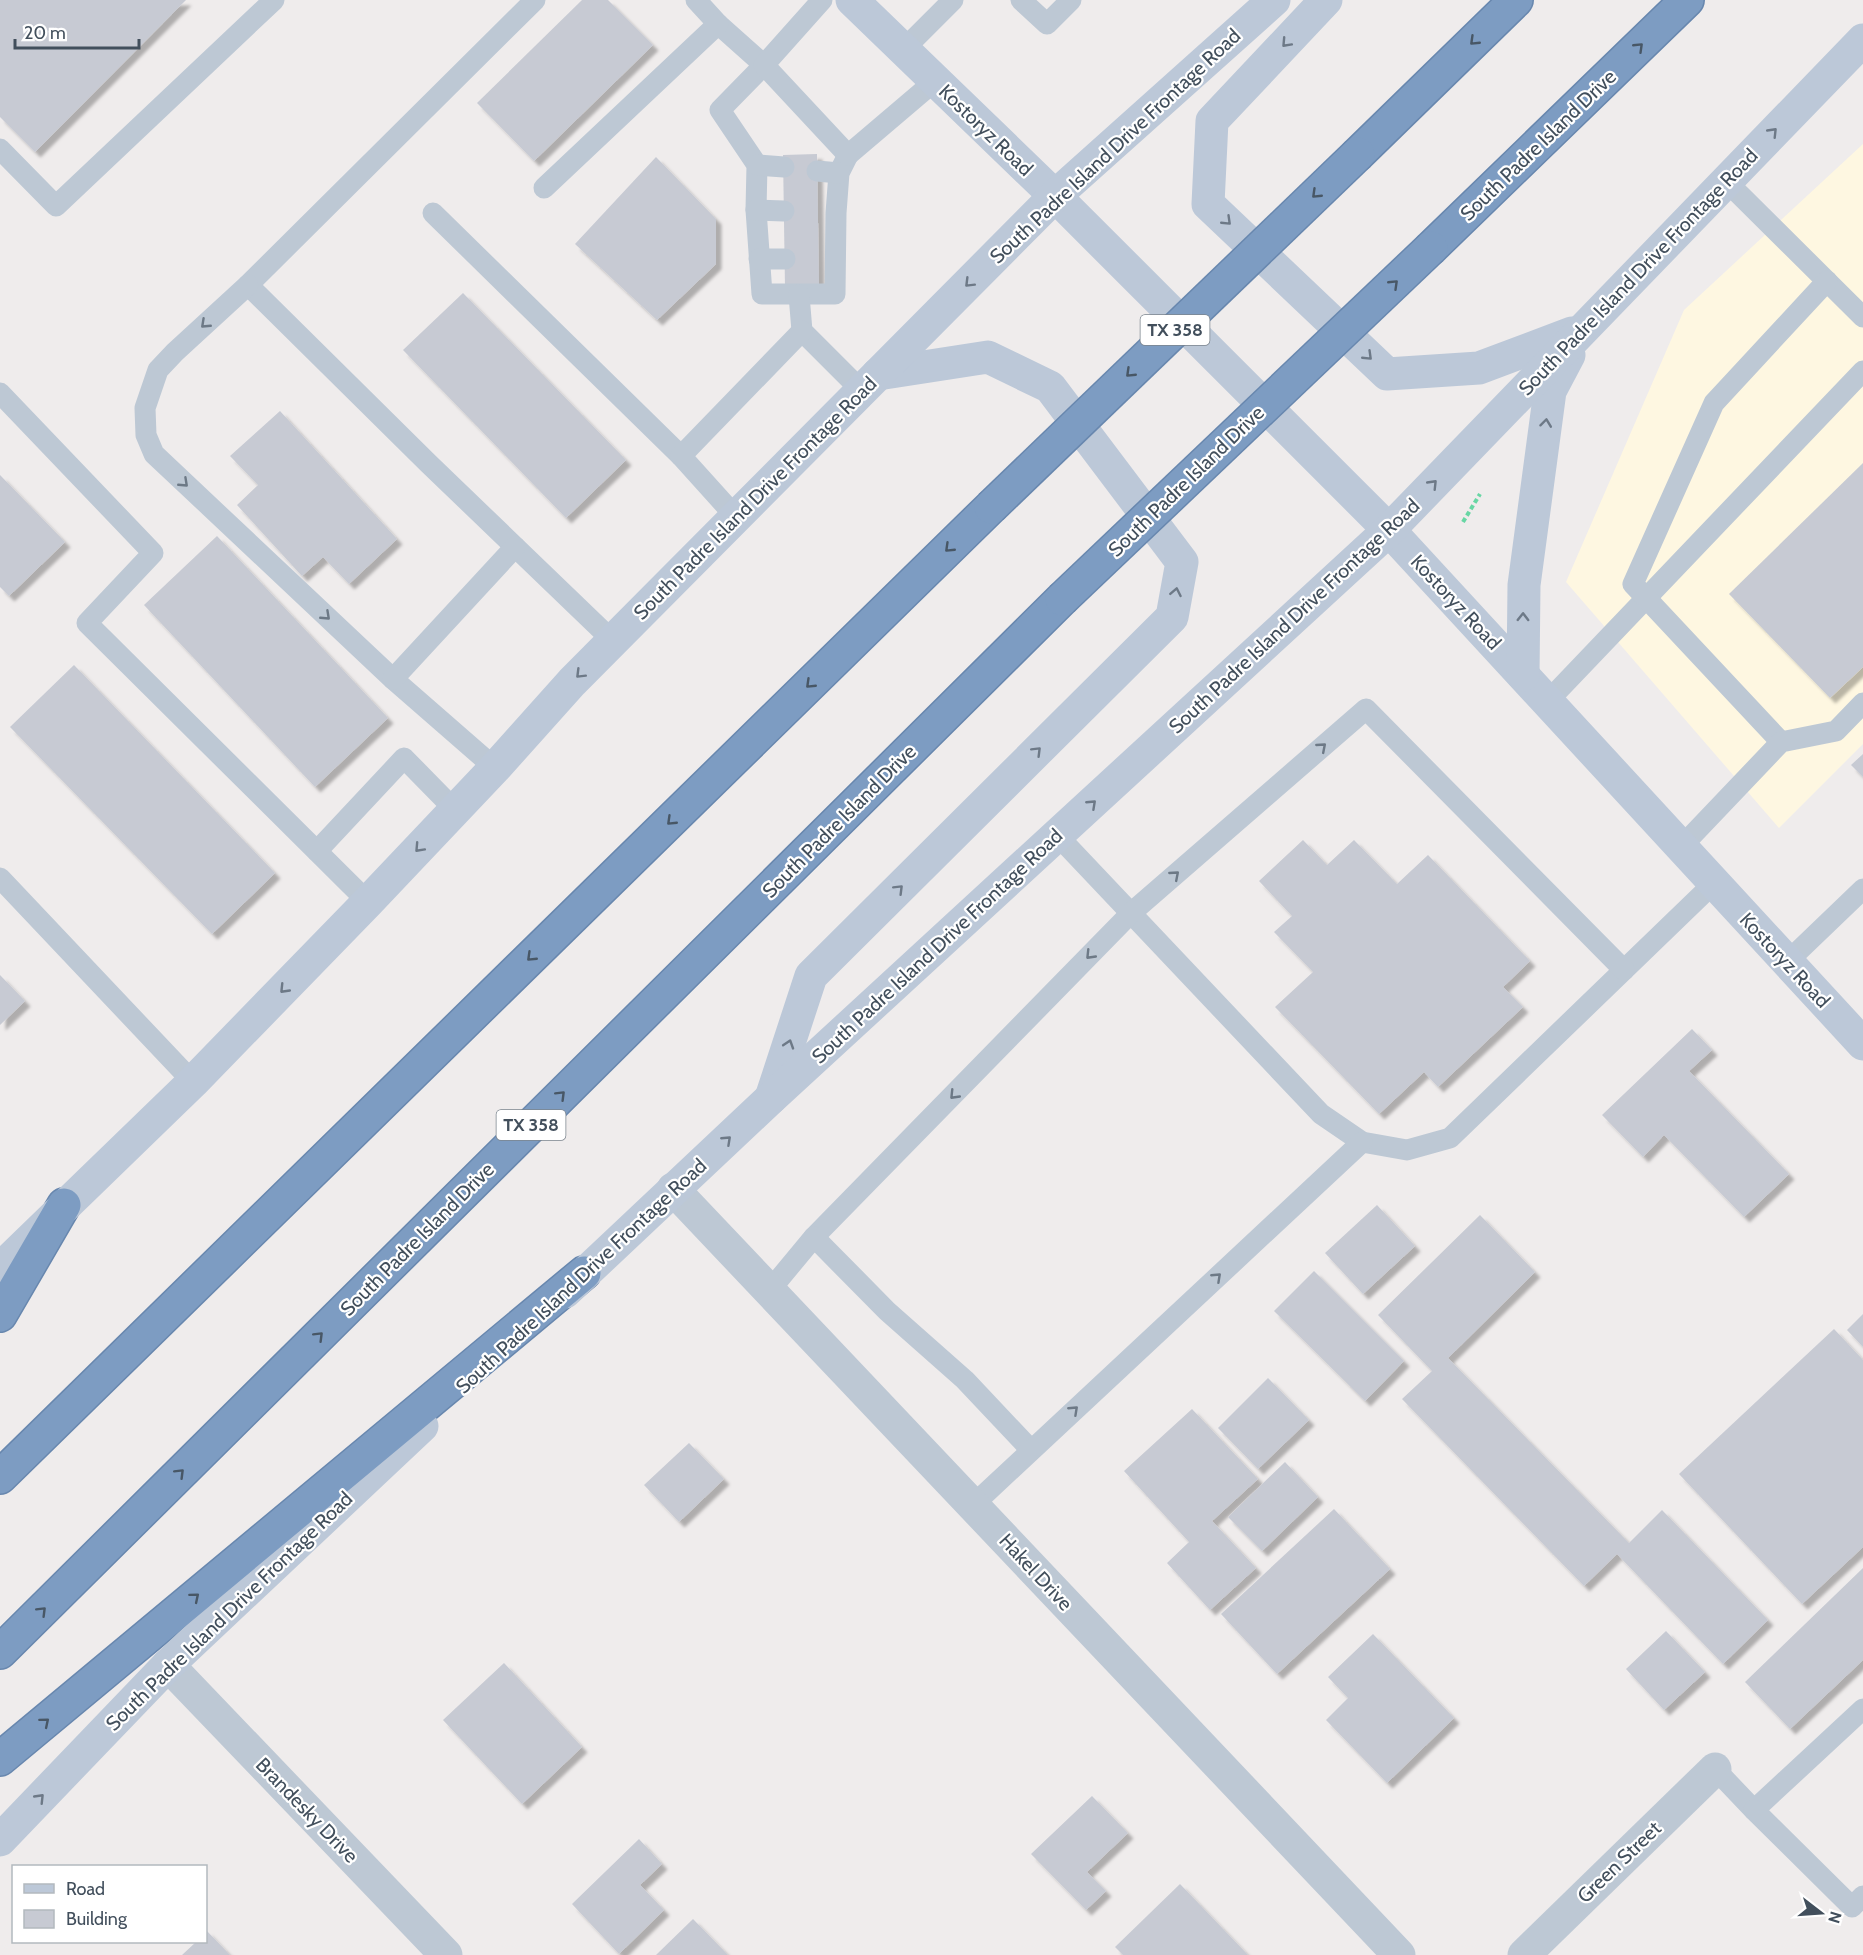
<svg xmlns="http://www.w3.org/2000/svg" width="1863" height="1955" font-family="Cabin,sans-serif">
	<defs>
		<filter id="shadow"><feDropShadow dx="5.5" dy="5.5" stdDeviation="1.5" flood-color="#0004"/></filter>
	</defs>
	<rect width="100%" height="100%" fill="#efecec"/>
	<!-- commercial -->
	<path fill="#fef7e1" d="M 1863,144 L 1863,744 L 1779,828 L 1566,582 L 1684,310 Z"/>
	<!-- building -->
	<g fill="#c7cad3" filter="url(#shadow)">
		<path d="M 0,0 L 186,0 L 35,152 L 0,117 Z"/>
		<path d="M 582,0 L 608,0 L 653,45 L 534,161 L 477,103 Z"/>
		<path d="M 817,154 L 819,288 L 785,288 L 783,155 Z"/>
		<path d="M 656,157 L 716,219 L 716,264 L 657,320 L 575,244 Z"/>
		<path d="M 463,293 L 626,460 L 566,518 L 403,350 Z"/>
		<path d="M 280,411 L 397,539 L 349,584 L 323,557 L 302,576 L 237,505 L 258,485 L 230,456 Z"/>
		<path d="M 1863,463 L 1863,667 L 1830,698 L 1729,594 Z"/>
		<path d="M 0,475 L 65,542 L 9,596 L 0,587 Z"/>
		<path d="M 217,536 L 388,718 L 315,787 L 144,605 Z"/>
		<path d="M 74,665 L 275,873 L 212,934 L 10,727 Z"/>
		<path d="M 1863,754 L 1863,777 L 1851,765 Z"/>
		<path d="M 1303,840 L 1327,865 L 1354,840 L 1397,884 L 1428,855 L 1530,961 L 1503,987 L 1523,1007 L 1438,1087 L 1424,1072 L 1379,1114 L 1275,1007 L 1313,972 L 1274,932 L 1292,916 L 1259,881 Z"/>
		<path d="M 0,975 L 25,1001 L 0,1025 Z"/>
		<path d="M 1692,1029 L 1712,1050 L 1689,1071 L 1789,1174 L 1744,1217 L 1664,1135 L 1643,1157 L 1602,1115 Z"/>
		<path d="M 1377,1205 L 1415,1246 L 1363,1294 L 1325,1253 Z"/>
		<path d="M 1480,1215 L 1535,1272 L 1448,1358 L 1629,1543 L 1662,1510 L 1768,1620 L 1723,1664 L 1617,1554 L 1584,1586 L 1402,1399 L 1432,1371 L 1378,1315 Z"/>
		<path d="M 1314,1271 L 1404,1361 L 1365,1401 L 1274,1311 Z"/>
		<path d="M 1863,1314 L 1863,1347 L 1847,1330 Z"/>
		<path d="M 1834,1329 L 1863,1360 L 1863,1547 L 1802,1604 L 1679,1474 Z"/>
		<path d="M 1268,1378 L 1309,1420 L 1258,1469 L 1218,1428 Z"/>
		<path d="M 1192,1409 L 1258,1479 L 1212,1521 L 1256,1568 L 1210,1610 L 1167,1563 L 1189,1542 L 1124,1471 Z"/>
		<path d="M 689,1443 L 724,1479 L 679,1522 L 644,1485 Z"/>
		<path d="M 1285,1462 L 1318,1497 L 1262,1551 L 1228,1517 Z"/>
		<path d="M 1334,1509 L 1390,1569 L 1277,1674 L 1221,1614 Z"/>
		<path d="M 1863,1568 L 1863,1660 L 1790,1729 L 1745,1682 Z"/>
		<path d="M 1666,1631 L 1705,1672 L 1664,1710 L 1626,1669 Z"/>
		<path d="M 1373,1634 L 1454,1718 L 1387,1783 L 1326,1720 L 1348,1698 L 1328,1677 Z"/>
		<path d="M 504,1663 L 582,1747 L 522,1804 L 443,1720 Z"/>
		<path d="M 1092,1796 L 1128,1833 L 1087,1872 L 1106,1891 L 1086,1910 L 1031,1854 Z"/>
		<path d="M 639,1839 L 662,1864 L 640,1885 L 664,1910 L 619,1954 L 572,1904 Z"/>
		<path d="M 1180,1884 L 1248,1955 L 1123,1955 L 1115,1947 Z"/>
		<path d="M 693,1919 L 728,1955 L 656,1955 Z"/>
		<path d="M 206,1930 L 230,1955 L 182,1955 L 196,1942 L 206,1942 Z"/>
	</g>
	<g fill="none" stroke-linecap="round" stroke-linejoin="round">
		<defs>
			<g id="highway">
				<path d="M 1358,154 L 1516,0"/>
				<path d="M 1431,248 L 1687,0"/>
				<path d="M 0,1315 L 64,1205"/>
				<path d="M 0,1477 L 991,507"/>
				<path d="M 0,1652 L 1062,599"/>
				<path d="M 0,1759 L 584,1273"/>
			</g>
		</defs>
		<!-- highway casing -->
		<use href="#highway" stroke="#6887ae" stroke-width="36"/>
		<!-- path -->
		<path stroke="#68d6a4" stroke-width="4" stroke-dasharray="4.5 3" stroke-linecap="butt" d="M 1463,522 L 1480,494"/>
		<!-- lane -->
		<g stroke="#bdc8d4" stroke-width="21">
			<path d="M 535,0 L 248,285 L 429,464 L 613,641"/>
			<path d="M 696,0 L 718,24 L 764,65 L 720,110 L 757,165 L 756,210 L 762,294 L 835,294 L 836,213 L 839,173 L 848,155"/>
			<path d="M 822,0 L 764,65 L 848,155 L 935,81"/>
			<path d="M 1021,0 L 1047,24 L 1071,0"/>
			<path d="M 903,50 L 953,0"/>
			<path d="M 0,149 L 56,206 L 274,0"/>
			<path d="M 757,165 L 784,167"/>
			<path d="M 817,171 L 839,173"/>
			<path d="M 1726,181 L 1863,317"/>
			<path d="M 544,188 L 718,24"/>
			<path d="M 756,210 L 784,211"/>
			<path d="M 433,213 L 681,456"/>
			<path d="M 759,259 L 785,259"/>
			<path d="M 248,285 L 175,352 L 158,370 L 145,408 L 146,435 L 154,454 L 393,679 L 495,768"/>
			<path d="M 799,295 L 802,331 L 862,391"/>
			<path d="M 0,393 L 153,553 L 87,623 L 368,902"/>
			<path d="M 736,517 L 681,456 L 802,331"/>
			<path d="M 393,679 L 515,547"/>
			<path d="M 1547,702 L 1863,371"/>
			<path d="M 1781,742 L 1633,584 L 1714,403 L 1827,281"/>
			<path d="M 1057,835 L 1321,1114 L 1362,1142 L 1407,1150 L 1450,1138 L 1714,883"/>
			<path d="M 1681,847 L 1781,742 L 1836,731 L 1863,703"/>
			<path d="M 317,851 L 404,758 L 455,810"/>
			<path d="M 0,878 L 193,1082"/>
			<path d="M 1787,962 L 1863,889"/>
			<path d="M 814,1237 L 1131,913 L 1366,709 L 1624,970"/>
			<path d="M 770,1290 L 814,1237 L 887,1311 L 965,1380 L 1031,1450"/>
			<path d="M 973,1505 L 1362,1142"/>
			<path d="M 1715,1769 L 1754,1810 L 1863,1709"/>
			<path d="M 1754,1810 L 1852,1907 L 1863,1896"/>
		</g>
		<!-- street -->
		<g stroke="#bdc8d4" stroke-width="33">
			<path d="M 673,1189 L 1399,1955"/>
			<path d="M 168,1665 L 446,1955"/>
			<path d="M 1524,1955 L 1715,1769"/>
		</g>
		<!-- secondary -->
		<g stroke="#bcc8d8" stroke-width="33">
			<path d="M 852,0 L 1055,196 L 1389,530 L 1863,1044"/>
			<path d="M 1326,0 L 1212,121 L 1208,204 L 1387,374 L 1479,368 L 1572,333"/>
			<path d="M 1523,675 L 1524,585 L 1550,391 L 1569,355"/>
			<path d="M 771,1098 L 811,976 L 1172,617 L 1182,562 L 1050,387 L 988,357 L 878,374"/>
			<path d="M 0,1269 L 193,1082 L 368,902 L 495,768 L 572,682 L 1055,196 L 1274,0"/>
			<path d="M 565,1292 L 770,1099 L 1389,530 L 1863,40"/>
			<path d="M 0,1840 L 168,1665 L 422,1426"/>
		</g>
		<!-- highway -->
		<use href="#highway" stroke="#7d9cc2" stroke-width="33"/>
		<defs>
			<g id="highway-bridge">
				<path d="M 991,507 L 1358,154"/>
				<path d="M 1062,599 L 1431,248"/>
			</g>
		</defs>
		<!-- highway-bridge casing -->
		<use href="#highway-bridge" stroke="#6887ae" stroke-width="36" stroke-linecap="butt"/>
		<!-- highway-bridge -->
		<use href="#highway-bridge" stroke="#7d9cc2" stroke-width="33"/>
	</g>
	<!-- one-way arrows -->
	<defs><path id="oneway-chevron" d="M-2-3.5L2.5 0L-2 3.5" fill="none" stroke-width="1.6" stroke-linecap="round" stroke-linejoin="round" transform="scale(1.5)"/></defs>
	<g stroke="#485766">
		<use href="#oneway-chevron" transform="translate(1474 41) rotate(136)"/>
		<use href="#oneway-chevron" transform="translate(1639 47) rotate(-44)"/>
		<use href="#oneway-chevron" transform="translate(1316 194) rotate(136)"/>
		<use href="#oneway-chevron" transform="translate(1394 284) rotate(-44)"/>
		<use href="#oneway-chevron" transform="translate(1130 373) rotate(136)"/>
		<use href="#oneway-chevron" transform="translate(949 548) rotate(136)"/>
		<use href="#oneway-chevron" transform="translate(810 684) rotate(136)"/>
		<use href="#oneway-chevron" transform="translate(671 821) rotate(136)"/>
		<use href="#oneway-chevron" transform="translate(531 957) rotate(136)"/>
		<use href="#oneway-chevron" transform="translate(561 1095) rotate(-45)"/>
		<use href="#oneway-chevron" transform="translate(319 1336) rotate(-45)"/>
		<use href="#oneway-chevron" transform="translate(180 1473) rotate(-45)"/>
		<use href="#oneway-chevron" transform="translate(195 1597) rotate(-40)"/>
		<use href="#oneway-chevron" transform="translate(42 1611) rotate(-45)"/>
		<use href="#oneway-chevron" transform="translate(45 1722) rotate(-40)"/>
	</g>
	<g stroke="#6d7987">
		<use href="#oneway-chevron" transform="translate(1286 43) rotate(133)"/>
		<use href="#oneway-chevron" transform="translate(1773 132) rotate(-46)"/>
		<use href="#oneway-chevron" transform="translate(1227 221) rotate(44)"/>
		<use href="#oneway-chevron" transform="translate(969 283) rotate(135)"/>
		<use href="#oneway-chevron" transform="translate(1368 356) rotate(44)"/>
		<use href="#oneway-chevron" transform="translate(1546 423) rotate(-83)"/>
		<use href="#oneway-chevron" transform="translate(1433 484) rotate(-46)"/>
		<use href="#oneway-chevron" transform="translate(1176 592) rotate(-79)"/>
		<use href="#oneway-chevron" transform="translate(1523 617) rotate(-89)"/>
		<use href="#oneway-chevron" transform="translate(580 674) rotate(135)"/>
		<use href="#oneway-chevron" transform="translate(1037 751) rotate(-45)"/>
		<use href="#oneway-chevron" transform="translate(1092 804) rotate(-43)"/>
		<use href="#oneway-chevron" transform="translate(419 848) rotate(133)"/>
		<use href="#oneway-chevron" transform="translate(899 889) rotate(-45)"/>
		<use href="#oneway-chevron" transform="translate(284 989) rotate(134)"/>
		<use href="#oneway-chevron" transform="translate(789 1044) rotate(-72)"/>
		<use href="#oneway-chevron" transform="translate(727 1140) rotate(-43)"/>
		<use href="#oneway-chevron" transform="translate(40 1798) rotate(-46)"/>
	</g>
	<g stroke="#6d7986">
		<use href="#oneway-chevron" transform="translate(205 324) rotate(137)"/>
		<use href="#oneway-chevron" transform="translate(184 483) rotate(43)"/>
		<use href="#oneway-chevron" transform="translate(326 616) rotate(43)"/>
		<use href="#oneway-chevron" transform="translate(1322 747) rotate(-41)"/>
		<use href="#oneway-chevron" transform="translate(1175 875) rotate(-41)"/>
		<use href="#oneway-chevron" transform="translate(1090 955) rotate(134)"/>
		<use href="#oneway-chevron" transform="translate(954 1095) rotate(134)"/>
		<use href="#oneway-chevron" transform="translate(1217 1277) rotate(-43)"/>
		<use href="#oneway-chevron" transform="translate(1074 1410) rotate(-43)"/>
	</g>
	<g text-anchor="middle" stroke-width="4.5" stroke-linejoin="round" paint-order="stroke">
		<!-- shield labels -->
		<g fill="#fff" stroke="#7b848d" stroke-width="1.5">
			<rect x="1140.5" y="315" width="69" height="30" rx="4.5"/>
			<rect x="496.5" y="1110" width="69" height="30" rx="4.5"/>
		</g>
		<g font-size="18" font-weight="bold" fill="#424f5c">
			<text x="1175" y="336">TX 358</text>
			<text x="531" y="1131">TX 358</text>
		</g>
		<!-- street labels -->
		<g font-size="20" fill="#424f5c" stroke="#fff">
			<text transform="translate(986 130) rotate(44)" y="7">Kostoryz Road</text>
			<text transform="translate(1538 145) rotate(-44)" y="7">South Padre Island Drive</text>
			<text transform="translate(1115 146) rotate(-43)" y="7">South Padre Island Drive Frontage Road</text>
			<text transform="translate(1638 272) rotate(-46)" y="7">South Padre Island Drive Frontage Road</text>
			<text transform="translate(1186 481) rotate(-44)" y="7">South Padre Island Drive</text>
			<text transform="translate(755 498) rotate(-45)" y="7">South Padre Island Drive Frontage Road</text>
			<text transform="translate(1456 602) rotate(47)" y="7">Kostoryz Road</text>
			<text transform="translate(1294 616) rotate(-43)" y="7">South Padre Island Drive Frontage Road</text>
			<text transform="translate(839 821) rotate(-45)" y="7">South Padre Island Drive</text>
			<text transform="translate(937 946) rotate(-43)" y="7">South Padre Island Drive Frontage Road</text>
			<text transform="translate(1785 960) rotate(47)" y="7">Kostoryz Road</text>
			<text transform="translate(417 1239) rotate(-45)" y="7">South Padre Island Drive</text>
			<text transform="translate(581 1276) rotate(-43)" y="7">South Padre Island Drive Frontage Road</text>
			<text transform="translate(1036 1572) rotate(47)" y="7">Hakel Drive</text>
			<text transform="translate(229 1611) rotate(-44)" y="7">South Padre Island Drive Frontage Road</text>
			<text transform="translate(307 1810) rotate(46)" y="7">Brandesky Drive</text>
			<text transform="translate(1619 1862) rotate(-44)" y="7">Green Street</text>
		</g>
	</g>
	<!-- legend -->
	<rect x="12" y="1865" width="195" height="78" fill="#ffffff" stroke="#b3b9be" stroke-width="1.5"/>
	<rect x="24" y="1884" width="30" height="9" fill="#bcc8d8" stroke="#b3b9be" stroke-width="1.5"/>
	<text x="66" y="1895" font-size="18" fill="#424f5c">Road</text>
	<rect x="24" y="1910" width="30" height="18" fill="#c7cad3" stroke="#b3b9be" stroke-width="1.5"/>
	<text x="66" y="1925" font-size="18" fill="#424f5c">Building</text>
	<!-- north arrow -->
	<g transform="translate(1821 1913) rotate(107)" stroke="#ffffff" stroke-width="4.5" paint-order="stroke">
	<path d="M0-4.5L10 22L0 15L-10 22Z" fill="#424f5c"/>
	<text y="-9" font-size="16" font-weight="bold" text-anchor="middle" fill="#424f5c">N</text>
	</g>
	<!-- scale -->
	<path d="M15 39v9h124v-9" fill="none" stroke="#424f5c" stroke-width="3"/>
	<text x="24" y="39" font-size="18" fill="#424f5c" stroke="#ffffff" stroke-width="4.5" paint-order="stroke">20 m</text>
</svg>
